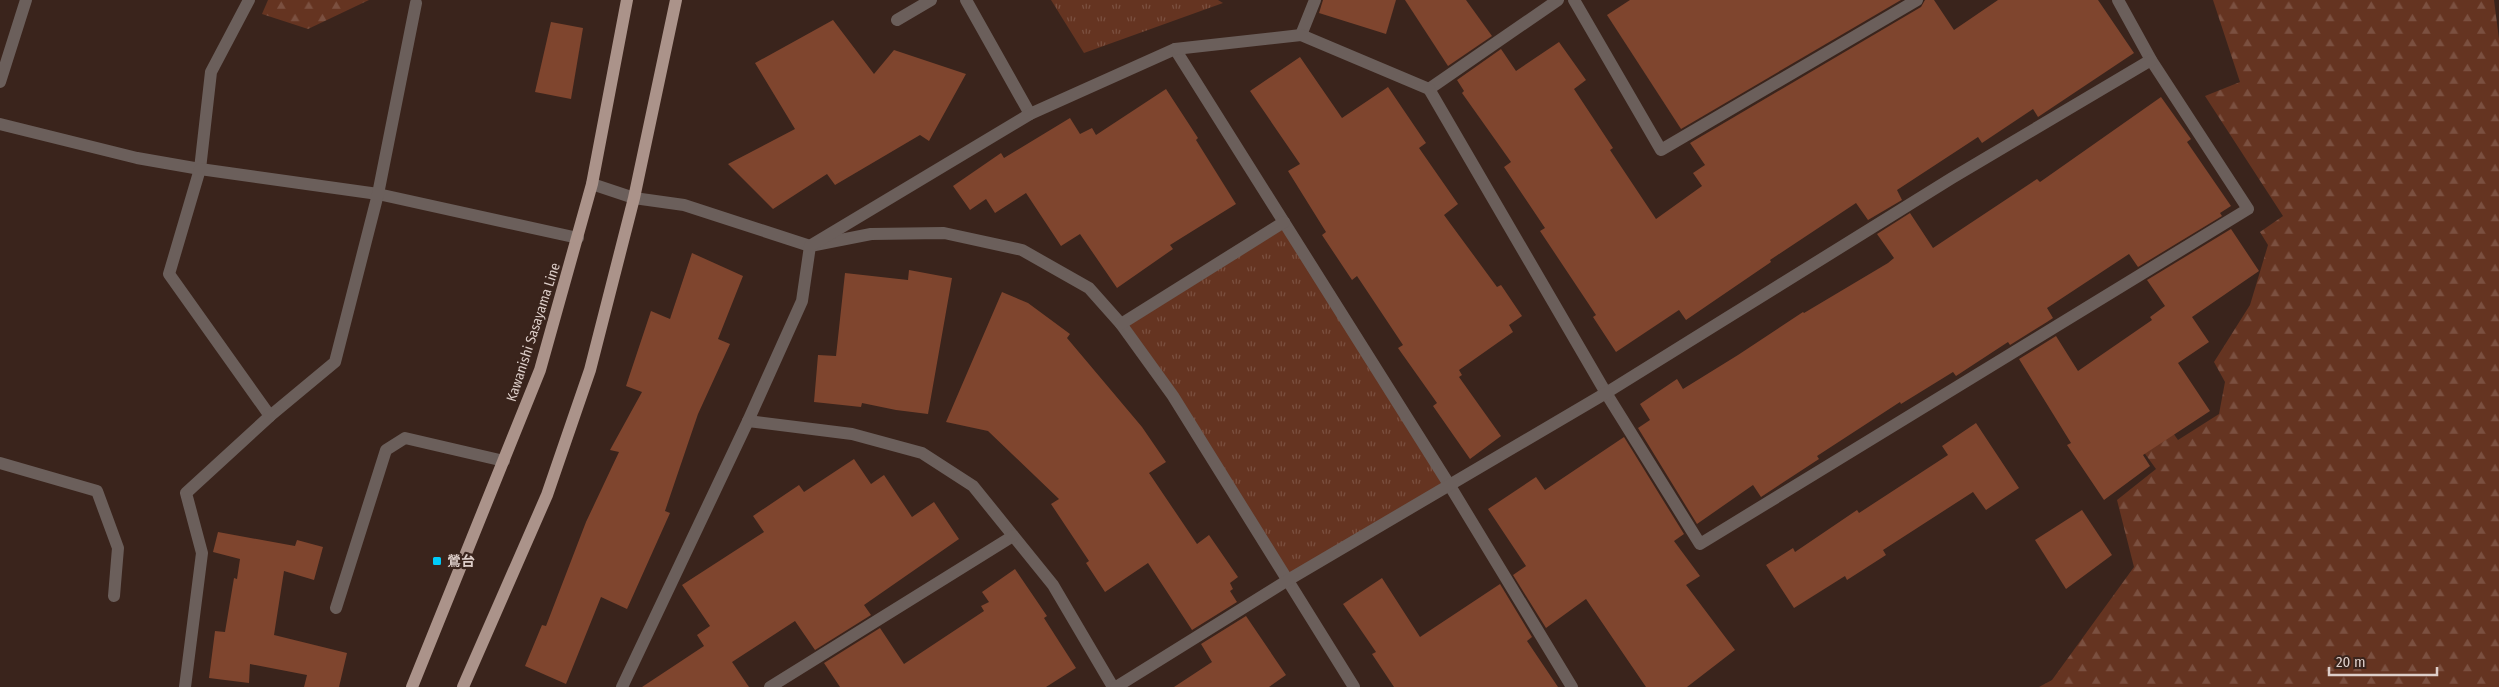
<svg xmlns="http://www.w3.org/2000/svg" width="2499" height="687" font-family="'Fira Sans Condensed','Noto Sans JP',sans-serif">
	<defs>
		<pattern id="forest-firs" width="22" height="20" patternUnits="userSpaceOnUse" patternTransform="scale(1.25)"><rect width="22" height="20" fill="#653421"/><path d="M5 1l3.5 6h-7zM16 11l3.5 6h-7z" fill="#7b5040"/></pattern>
		<pattern id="park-tufts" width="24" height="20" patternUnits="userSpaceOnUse" patternTransform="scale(1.25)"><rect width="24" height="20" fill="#653421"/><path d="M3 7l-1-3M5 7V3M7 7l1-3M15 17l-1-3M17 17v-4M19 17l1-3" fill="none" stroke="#7b5040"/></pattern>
	</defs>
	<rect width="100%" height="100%" fill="#3a241c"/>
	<!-- forest -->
	<g fill="url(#forest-firs)">
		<path d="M 268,0 L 369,0 L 308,29 L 262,14 Z"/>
		<path d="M 2213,0 L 2494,0 L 2499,39 L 2499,687 L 2039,687 L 2052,680 L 2134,567 L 2117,500 L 2156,469 L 2117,415 L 2148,398 L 2178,440 L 2219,414 L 2225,382 L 2214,362 L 2250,305 L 2268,245 L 2260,232 L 2283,216 L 2205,96 L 2240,82 Z"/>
	</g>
	<!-- park -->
	<g fill="url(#park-tufts)">
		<path d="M 1051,0 L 1218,0 L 1223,3 L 1084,53 Z"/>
		<path d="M 1284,222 L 1450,486 L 1288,580 L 1121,324 Z"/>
	</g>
	<!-- building -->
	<g fill="#7f452e">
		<path d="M 1323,0 L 1396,0 L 1386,34 L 1319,13 Z"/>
		<path d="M 1405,0 L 1466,0 L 1492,36 L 1448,66 Z"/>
		<path d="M 1630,0 L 1901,0 L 1681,129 L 1607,15 Z"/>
		<path d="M 1925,0 L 1934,0 L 1954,30 L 1998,0 L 2098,0 L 2134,53 L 2038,117 L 2033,109 L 1982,143 L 1978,137 L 1897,190 L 1902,200 L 1868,220 L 1856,203 L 1770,260 L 1771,262 L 1686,320 L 1679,310 L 1616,352 L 1593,317 L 1596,315 L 1540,231 L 1545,228 L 1504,167 L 1511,162 L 1462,93 L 1464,91 L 1457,80 L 1501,49 L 1516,71 L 1559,42 L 1586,80 L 1574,89 L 1613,148 L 1610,150 L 1656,219 L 1702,186 L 1693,173 L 1705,165 L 1690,143 L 1921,7 Z"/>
		<path d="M 833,20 L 874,74 L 894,50 L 966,74 L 929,141 L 920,135 L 835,185 L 827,174 L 773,209 L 728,164 L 795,129 L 755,63 Z"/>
		<path d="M 551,22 L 583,28 L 571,99 L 535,92 Z"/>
		<path d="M 1300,57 L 1342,118 L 1388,87 L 1426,143 L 1419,148 L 1458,204 L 1444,215 L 1497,287 L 1501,285 L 1522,316 L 1509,325 L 1513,332 L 1459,370 L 1462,375 L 1459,377 L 1501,436 L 1470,459 L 1433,406 L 1437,403 L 1398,348 L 1403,345 L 1357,276 L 1352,280 L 1322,235 L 1326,232 L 1288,171 L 1300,164 L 1250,91 Z"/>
		<path d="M 1166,89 L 1198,138 L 1196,140 L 1236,204 L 1170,245 L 1173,249 L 1117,288 L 1080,234 L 1061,246 L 1026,193 L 995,213 L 986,199 L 970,210 L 953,186 L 1001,153 L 1004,158 L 1070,118 L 1080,134 L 1092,128 L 1096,135 Z"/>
		<path d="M 2161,97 L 2191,139 L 2187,142 L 2231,206 L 2220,213 L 2222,216 L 2138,267 L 2129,254 L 2047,308 L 2053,318 L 2047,322 L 2010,345 L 2008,342 L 1956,376 L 1953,372 L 1901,404 L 1900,402 L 1817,456 L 1819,459 L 1761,497 L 1753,485 L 1697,524 L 1638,428 L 1650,420 L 1640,404 L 1677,379 L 1683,389 L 1738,355 L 1803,312 L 1804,313 L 1888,263 L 1894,258 L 1877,234 L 1910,213 L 1933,248 L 2037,179 L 2040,182 Z"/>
		<path d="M 2231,229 L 2259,271 L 2192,317 L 2209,342 L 2178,363 L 2210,411 L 2143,455 L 2150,466 L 2104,500 L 2067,445 L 2071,443 L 2019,359 L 2056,336 L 2078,371 L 2152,320 L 2150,317 L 2165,306 L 2147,280 Z"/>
		<path d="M 692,253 L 743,276 L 718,339 L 730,344 L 698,414 L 665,511 L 670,513 L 627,609 L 601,597 L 566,684 L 525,666 L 542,625 L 546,626 L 586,522 L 619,452 L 610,450 L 642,392 L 626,386 L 651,311 L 670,319 Z"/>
		<path d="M 909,270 L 952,278 L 928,414 L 896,410 L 862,403 L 861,407 L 814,402 L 818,355 L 836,356 L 845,273 L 908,280 Z"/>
		<path d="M 1002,292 L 1028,303 L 1070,334 L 1067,338 L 1142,427 L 1166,462 L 1149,473 L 1197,544 L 1209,535 L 1238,577 L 1230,583 L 1233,589 L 1230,591 L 1237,602 L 1192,630 L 1148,563 L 1105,592 L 1086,563 L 1089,561 L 1051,504 L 1059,499 L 988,431 L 946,422 Z"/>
		<path d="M 1976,423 L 2019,488 L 1986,510 L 1973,492 L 1883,550 L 1886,555 L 1847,580 L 1845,576 L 1794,608 L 1766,565 L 1793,548 L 1795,552 L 1857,510 L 1859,513 L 1948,455 L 1942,446 Z"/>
		<path d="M 1624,437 L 1684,534 L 1674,541 L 1700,576 L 1686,585 L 1735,650 L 1687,687 L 1646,687 L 1586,599 L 1546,628 L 1513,575 L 1526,566 L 1488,509 L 1536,477 L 1545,490 Z"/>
		<path d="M 854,459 L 871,484 L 884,475 L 912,517 L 934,502 L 959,539 L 864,605 L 871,615 L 815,650 L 795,621 L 732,662 L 749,687 L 642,687 L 704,646 L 697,635 L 710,626 L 682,585 L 764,532 L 753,516 L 799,485 L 804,492 Z"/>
		<path d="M 2082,510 L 2112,555 L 2066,589 L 2035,540 Z"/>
		<path d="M 218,532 L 295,546 L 297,540 L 323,547 L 314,580 L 284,571 L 274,635 L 347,653 L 339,687 L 304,687 L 307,675 L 250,664 L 249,683 L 209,678 L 215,631 L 225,632 L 234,578 L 237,579 L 240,559 L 213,552 Z"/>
		<path d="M 1015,569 L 1047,616 L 1044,618 L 1076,668 L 1046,687 L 840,687 L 824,663 L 880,628 L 904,664 L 984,611 L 981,606 L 989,602 L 982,592 Z"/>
		<path d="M 1382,578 L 1420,637 L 1500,584 L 1532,637 L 1527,641 L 1558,687 L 1394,687 L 1372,654 L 1376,652 L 1343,604 Z"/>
		<path d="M 1246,616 L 1286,675 L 1269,687 L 1174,687 L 1212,662 L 1201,644 Z"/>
	</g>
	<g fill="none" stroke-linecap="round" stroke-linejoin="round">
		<!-- minor -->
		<g stroke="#6b5f5b" stroke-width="12">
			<path d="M 966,0 L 1030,114"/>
			<path d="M 1574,0 L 1661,150 L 1917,0"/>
			<path d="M 897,20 L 931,0"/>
			<path d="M 1301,35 L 1315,0"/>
			<path d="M 1175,49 L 1450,486 L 1572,687"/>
			<path d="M 0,82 L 26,0"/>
			<path d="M 1429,89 L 1558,0"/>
			<path d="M 0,124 L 137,158 L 200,169 L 211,72 L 249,0"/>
			<path d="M 592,184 L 634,198 L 684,205 L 810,246 L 871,234 L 944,233 L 1022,250 L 1089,288 L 1121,324 L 1173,396 L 1354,687"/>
			<path d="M 1121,324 L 1284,222"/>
			<path d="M 270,416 L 169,274 L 200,169 L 378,194 L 578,238"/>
			<path d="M 748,421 L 852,434 L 922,453 L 973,486 L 1053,585 L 1113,687"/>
			<path d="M 0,463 L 97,491 L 118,548 L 114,596"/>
			<path d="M 336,608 L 386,450 L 405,438 L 504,461"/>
			<path d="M 185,687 L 202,553 L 186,493 L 270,416 L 335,362 L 378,194 L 416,3"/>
			<path d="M 622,687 L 748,421 L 802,301 L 810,246 L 1030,114 L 1175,49 L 1301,35 L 1429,89 L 1606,393 L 1700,544 L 2248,209 L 2151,60 L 2118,0"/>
			<path d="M 770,687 L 1013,536"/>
			<path d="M 1116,687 L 1288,580 L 1606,393 L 1952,178 L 2151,60"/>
		</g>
		<!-- major -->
		<g stroke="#ab938a" stroke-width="12">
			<path d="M 412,687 L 540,370 L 592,184 L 627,0"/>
			<path d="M 463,687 L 547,495 L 590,370 L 634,198 L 676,0"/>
		</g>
	</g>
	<!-- markers -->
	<rect fill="#00cbf9" stroke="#3a241c" stroke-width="2" x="432" y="556" width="10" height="10" rx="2.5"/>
	<g text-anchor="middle" stroke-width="4.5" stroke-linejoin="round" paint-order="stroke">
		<!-- street labels -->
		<g font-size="14" fill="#ddcec9" stroke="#3a241c">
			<text transform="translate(533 332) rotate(-72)" y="5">Kawanishi Sasayama Line</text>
		</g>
		<!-- poi labels -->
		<g font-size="14" font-weight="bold" fill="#ddcec9" stroke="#3a241c" text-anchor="start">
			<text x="447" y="566">鶯台</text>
		</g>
	</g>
	<!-- scale -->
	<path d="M2329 667v8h108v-8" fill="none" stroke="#ddcec9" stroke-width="2.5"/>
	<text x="2336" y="667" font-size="15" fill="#ddcec9" stroke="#3a241c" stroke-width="4" paint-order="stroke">20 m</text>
</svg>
